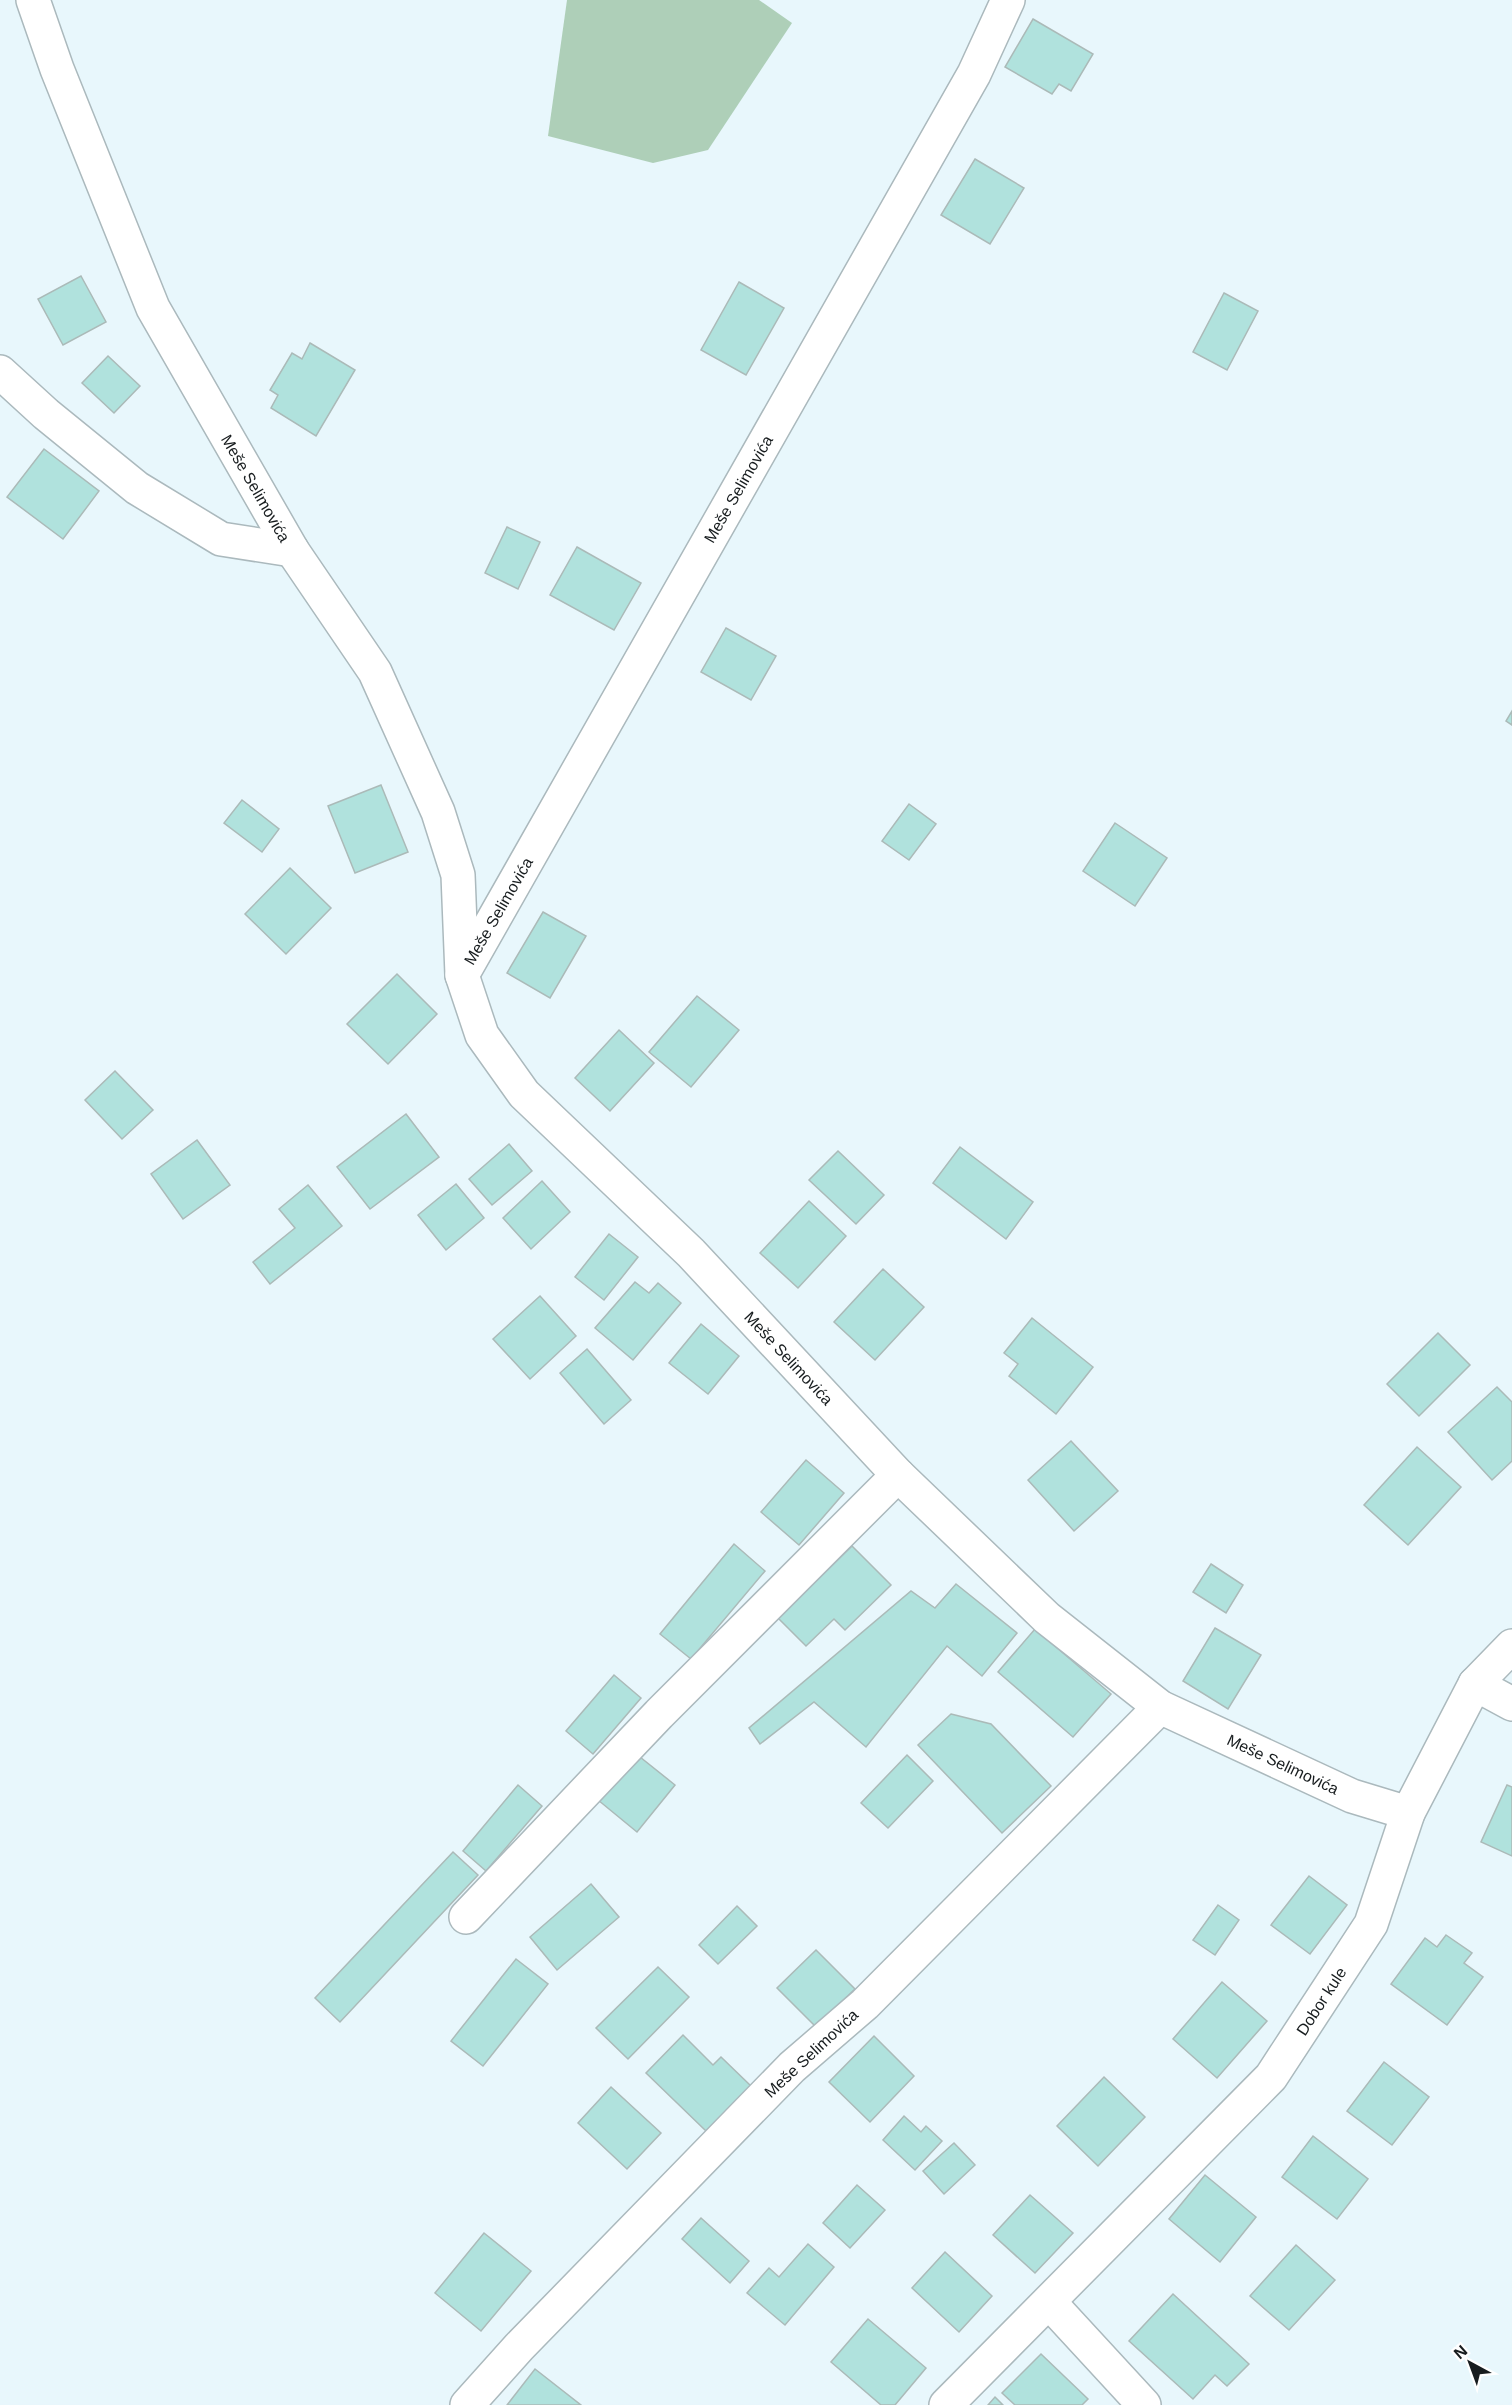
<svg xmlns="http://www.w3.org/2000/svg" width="1512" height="2405" font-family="Helvetica,sans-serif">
	<rect width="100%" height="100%" fill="#e8f7fc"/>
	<!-- green -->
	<path fill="#aecfb8" d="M 567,0 L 759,0 L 792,23 L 708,150 L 653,163 L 548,136 Z"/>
	<!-- building -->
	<g fill="#b0e2dd" stroke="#abbab8" stroke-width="1.5">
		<path d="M 1033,19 L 1093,54 L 1071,91 L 1059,84 L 1052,94 L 1005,67 Z"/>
		<path d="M 975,159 L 1024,188 L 990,244 L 941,215 Z"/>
		<path d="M 81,276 L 106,322 L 63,345 L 38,299 Z"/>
		<path d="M 739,282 L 784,308 L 746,375 L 701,350 Z"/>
		<path d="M 1224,293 L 1258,311 L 1227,370 L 1193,352 Z"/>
		<path d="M 310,343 L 355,370 L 316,436 L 271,408 L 278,395 L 270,390 L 292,353 L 302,359 Z"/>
		<path d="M 108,356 L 140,386 L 114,413 L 82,383 Z"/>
		<path d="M 44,449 L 99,491 L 63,539 L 7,497 Z"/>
		<path d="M 507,527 L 540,542 L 518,589 L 485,573 Z"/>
		<path d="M 577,547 L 641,583 L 614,630 L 550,595 Z"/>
		<path d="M 726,628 L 776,656 L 751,700 L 701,672 Z"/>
		<path d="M 1512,711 L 1512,725 L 1506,721 Z"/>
		<path d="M 381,785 L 408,852 L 355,873 L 328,806 Z"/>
		<path d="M 242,800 L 279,829 L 262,852 L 224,823 Z"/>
		<path d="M 909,804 L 936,824 L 909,860 L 882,841 Z"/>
		<path d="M 1115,823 L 1167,858 L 1135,906 L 1083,871 Z"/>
		<path d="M 290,868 L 331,908 L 286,954 L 245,914 Z"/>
		<path d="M 543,912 L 586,936 L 550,998 L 507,973 Z"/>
		<path d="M 397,974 L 437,1014 L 388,1064 L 347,1024 Z"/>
		<path d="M 697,996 L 739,1030 L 691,1087 L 649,1052 Z"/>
		<path d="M 619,1030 L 654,1063 L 610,1111 L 575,1078 Z"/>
		<path d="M 115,1071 L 153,1110 L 122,1139 L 85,1100 Z"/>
		<path d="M 406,1114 L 439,1157 L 370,1209 L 337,1167 Z"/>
		<path d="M 197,1140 L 230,1185 L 183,1219 L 151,1174 Z"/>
		<path d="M 509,1144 L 532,1171 L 492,1205 L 469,1179 Z"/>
		<path d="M 960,1147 L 1033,1202 L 1006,1239 L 933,1183 Z"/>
		<path d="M 838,1151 L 884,1195 L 856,1224 L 809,1180 Z"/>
		<path d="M 542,1181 L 570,1212 L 531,1249 L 503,1218 Z"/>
		<path d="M 456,1184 L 484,1218 L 446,1250 L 418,1215 Z"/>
		<path d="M 308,1185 L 342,1226 L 270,1284 L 253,1262 L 295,1228 L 279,1209 Z"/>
		<path d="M 809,1201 L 846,1236 L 798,1288 L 760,1253 Z"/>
		<path d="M 609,1234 L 638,1257 L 604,1300 L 575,1277 Z"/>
		<path d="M 883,1269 L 924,1307 L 875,1360 L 834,1322 Z"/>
		<path d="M 635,1282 L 649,1293 L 658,1283 L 681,1303 L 633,1360 L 595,1328 Z"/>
		<path d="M 540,1296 L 576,1336 L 530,1379 L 493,1339 Z"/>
		<path d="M 1032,1318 L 1093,1367 L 1056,1414 L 1009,1376 L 1018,1364 L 1004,1353 Z"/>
		<path d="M 701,1324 L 739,1356 L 708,1394 L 669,1363 Z"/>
		<path d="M 1438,1333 L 1470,1365 L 1419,1416 L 1387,1384 Z"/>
		<path d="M 587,1349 L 631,1400 L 604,1424 L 560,1373 Z"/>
		<path d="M 1497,1387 L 1512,1402 L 1512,1461 L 1492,1480 L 1448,1432 Z"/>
		<path d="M 1071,1441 L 1118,1491 L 1074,1531 L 1028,1480 Z"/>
		<path d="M 1417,1447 L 1461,1487 L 1408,1545 L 1364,1505 Z"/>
		<path d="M 806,1460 L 844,1493 L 799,1545 L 761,1512 Z"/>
		<path d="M 734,1544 L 765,1571 L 691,1659 L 660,1634 Z"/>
		<path d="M 852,1546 L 891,1585 L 845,1630 L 834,1619 L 806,1646 L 778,1618 Z"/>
		<path d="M 1211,1564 L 1243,1585 L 1226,1613 L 1193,1592 Z"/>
		<path d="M 956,1584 L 1017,1633 L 982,1676 L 947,1646 L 866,1747 L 814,1702 L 760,1744 L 749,1728 L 911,1591 L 935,1608 Z"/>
		<path d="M 1215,1628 L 1261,1655 L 1228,1709 L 1183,1681 Z"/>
		<path d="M 1035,1629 L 1111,1694 L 1073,1737 L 998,1672 Z"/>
		<path d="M 614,1675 L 641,1698 L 593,1754 L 566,1731 Z"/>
		<path d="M 951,1714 L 991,1724 L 1051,1786 L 1002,1833 L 918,1745 Z"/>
		<path d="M 635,1753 L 675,1785 L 637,1832 L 598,1800 Z"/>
		<path d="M 907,1755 L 933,1781 L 888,1828 L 861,1803 Z"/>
		<path d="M 518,1785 L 542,1806 L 486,1871 L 463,1851 Z"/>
		<path d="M 1507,1785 L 1512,1787 L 1512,1856 L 1481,1842 Z"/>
		<path d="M 453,1852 L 478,1875 L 340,2022 L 315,1998 Z"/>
		<path d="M 1309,1876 L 1347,1905 L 1310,1954 L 1271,1925 Z"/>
		<path d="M 591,1884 L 619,1917 L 557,1970 L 530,1937 Z"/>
		<path d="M 1218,1905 L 1239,1920 L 1215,1955 L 1193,1940 Z"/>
		<path d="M 737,1906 L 757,1926 L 718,1964 L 699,1945 Z"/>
		<path d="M 1446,1935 L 1472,1953 L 1464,1963 L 1483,1977 L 1447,2025 L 1391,1984 L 1425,1938 L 1437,1947 Z"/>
		<path d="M 816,1950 L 855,1989 L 816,2027 L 777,1988 Z"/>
		<path d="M 516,1959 L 548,1984 L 483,2066 L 451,2041 Z"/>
		<path d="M 658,1967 L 689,1997 L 628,2059 L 596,2028 Z"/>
		<path d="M 1222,1982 L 1267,2021 L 1217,2078 L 1173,2039 Z"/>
		<path d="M 683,2035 L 713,2065 L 721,2057 L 751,2086 L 706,2131 L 646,2073 Z"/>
		<path d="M 874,2036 L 914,2076 L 870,2122 L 829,2082 Z"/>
		<path d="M 1384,2062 L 1429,2097 L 1392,2145 L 1347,2111 Z"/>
		<path d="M 1104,2077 L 1145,2117 L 1098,2166 L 1057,2126 Z"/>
		<path d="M 611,2087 L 661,2133 L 627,2169 L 578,2123 Z"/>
		<path d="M 904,2116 L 921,2132 L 926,2126 L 942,2141 L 915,2170 L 883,2140 Z"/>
		<path d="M 1313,2136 L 1368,2179 L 1337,2219 L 1282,2177 Z"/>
		<path d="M 954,2143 L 975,2165 L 944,2194 L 923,2171 Z"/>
		<path d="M 1205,2175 L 1256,2217 L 1220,2262 L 1169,2219 Z"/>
		<path d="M 857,2185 L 885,2210 L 850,2248 L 823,2223 Z"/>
		<path d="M 1030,2195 L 1073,2233 L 1035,2273 L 993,2235 Z"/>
		<path d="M 701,2218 L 749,2261 L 730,2283 L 682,2239 Z"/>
		<path d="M 484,2233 L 531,2271 L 481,2331 L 435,2293 Z"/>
		<path d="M 808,2244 L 834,2267 L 785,2325 L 747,2293 L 769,2268 L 779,2277 Z"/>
		<path d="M 1296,2245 L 1335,2280 L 1289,2330 L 1250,2296 Z"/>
		<path d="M 945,2252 L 992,2296 L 959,2332 L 912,2288 Z"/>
		<path d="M 1173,2294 L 1249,2364 L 1227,2386 L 1215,2375 L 1193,2399 L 1129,2341 Z"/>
		<path d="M 868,2319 L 926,2368 L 895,2405 L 881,2405 L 831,2362 Z"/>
		<path d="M 1041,2354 L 1088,2399 L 1082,2405 L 1015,2405 L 1002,2393 Z"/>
		<path d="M 535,2369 L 581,2405 L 507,2405 Z"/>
		<path d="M 995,2397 L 1003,2405 L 988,2405 Z"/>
	</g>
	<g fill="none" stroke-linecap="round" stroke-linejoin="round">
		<defs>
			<g id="minor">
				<path d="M 33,0 L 57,69 L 153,308 L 292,550 L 375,672 L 438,812 L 458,875 L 462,975 L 482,1035 L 524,1094 L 691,1253 L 898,1475 L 1047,1618 L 1160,1707 L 1352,1796 L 1408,1813"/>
				<path d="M 0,372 L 46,414 L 137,488 L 221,539 L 292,550"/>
				<path d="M 462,975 L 974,74 L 1008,0"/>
				<path d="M 1475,1684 L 1512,1704"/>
				<path d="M 466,1917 L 659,1714 L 898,1475"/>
				<path d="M 1050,2303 L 1144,2405"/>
				<path d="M 467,2405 L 519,2347 L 792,2067 L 865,2004 L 1160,1707"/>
				<path d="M 946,2405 L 1271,2077 L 1371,1924 L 1408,1813 L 1475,1684 L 1512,1646"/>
			</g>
		</defs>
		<!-- minor casing -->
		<use href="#minor" stroke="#abb9bd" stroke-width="36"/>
		<!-- minor -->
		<use href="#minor" stroke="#fff" stroke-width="33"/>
	</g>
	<g text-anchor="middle" stroke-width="5" stroke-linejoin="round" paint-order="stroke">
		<!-- street labels -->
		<g font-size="16" fill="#171c1e" stroke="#fff">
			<text transform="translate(256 488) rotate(60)" y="6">Meše Selimovića</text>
			<text transform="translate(738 489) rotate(-60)" y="6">Meše Selimovića</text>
			<text transform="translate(498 911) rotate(-60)" y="6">Meše Selimovića</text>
			<text transform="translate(789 1358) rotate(47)" y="6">Meše Selimovića</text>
			<text transform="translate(1283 1764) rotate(25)" y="6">Meše Selimovića</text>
			<text transform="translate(1321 2001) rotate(-57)" y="6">Dobor kule</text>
			<text transform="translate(811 2053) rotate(-43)" y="6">Meše Selimovića</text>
		</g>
	</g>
	<!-- north arrow -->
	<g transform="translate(1470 2363) rotate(319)" stroke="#ffffff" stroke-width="4.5" paint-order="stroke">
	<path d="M0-4.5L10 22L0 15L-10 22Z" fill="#171c1e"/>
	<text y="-9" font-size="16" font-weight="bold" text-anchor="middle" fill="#171c1e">N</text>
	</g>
</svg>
